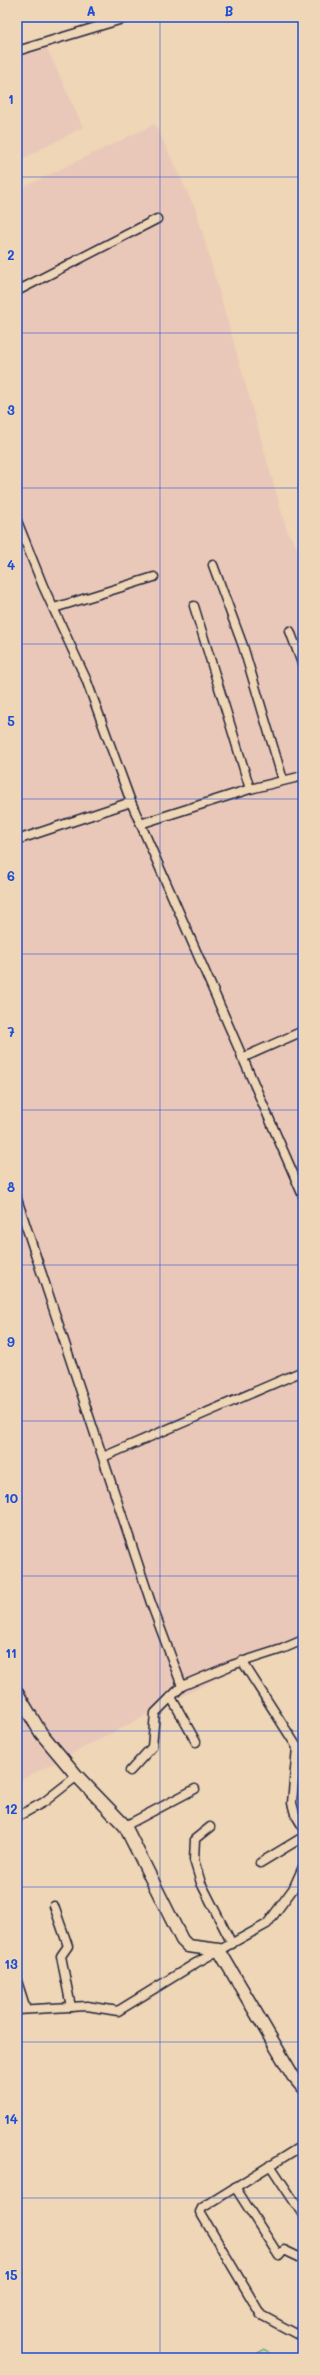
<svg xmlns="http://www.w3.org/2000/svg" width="320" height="2375" font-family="Mali,sans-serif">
	<rect width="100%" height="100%" fill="#eed6b6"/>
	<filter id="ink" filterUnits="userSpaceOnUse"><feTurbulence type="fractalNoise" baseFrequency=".025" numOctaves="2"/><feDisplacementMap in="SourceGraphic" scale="8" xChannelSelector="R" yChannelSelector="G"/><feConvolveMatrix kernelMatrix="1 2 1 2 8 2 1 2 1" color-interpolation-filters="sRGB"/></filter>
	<g filter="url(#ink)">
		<!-- built -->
		<g fill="#eac8b9">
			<path d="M 46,46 L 83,127 L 17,162 L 17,57 Z"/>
			<path d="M 155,124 L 196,210 L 287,531 L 303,558 L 303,1634 L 17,1782 L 17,190 Z"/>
		</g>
		<!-- green -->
		<path fill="#a9e0a4" stroke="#668170" d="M 265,2349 L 275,2358 L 248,2358 Z"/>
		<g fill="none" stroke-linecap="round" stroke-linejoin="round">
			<defs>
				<g id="street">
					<path d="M 17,51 L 129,17"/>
					<path d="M 17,291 L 157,219"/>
					<path d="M 17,521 L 43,586 L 86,679 L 131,802 L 303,1196"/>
					<path d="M 213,565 L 243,646 L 283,780"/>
					<path d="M 194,606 L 250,789"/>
					<path d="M 54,608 L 154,577"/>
					<path d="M 290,631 L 303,666"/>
					<path d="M 140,824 L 250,789 L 303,776"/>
					<path d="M 17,840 L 131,802"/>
					<path d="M 242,1058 L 303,1031"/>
					<path d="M 17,1199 L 151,1603 L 182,1686"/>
					<path d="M 103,1457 L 303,1371"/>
					<path d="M 242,1661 L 297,1747 L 292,1803 L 295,1814 L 303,1827"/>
					<path d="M 171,1697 L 196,1742"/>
					<path d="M 130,1771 L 152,1747 L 155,1713 L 182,1686 L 232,1665 L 282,1649 L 303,1640"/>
					<path d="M 17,1817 L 44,1802 L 77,1776"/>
					<path d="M 125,1826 L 195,1789"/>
					<path d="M 210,1827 L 195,1839 L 194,1860 L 201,1883 L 232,1944"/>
					<path d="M 260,1863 L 303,1837"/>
					<path d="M 54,1906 L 68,1946 L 61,1956 L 71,2007"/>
					<path d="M 17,1981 L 26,2009"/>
					<path d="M 17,2010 L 87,2006 L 118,2011 L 196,1963 L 267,1924 L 293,1889 L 303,1867"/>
					<path d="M 270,2165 L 303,2215"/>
					<path d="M 235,2187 L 279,2256 L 284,2250 L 303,2259"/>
					<path d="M 302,2337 L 261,2315 L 200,2212 L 202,2208 L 303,2145"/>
				</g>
				<path id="secondary" d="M 17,1693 L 41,1733 L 77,1776 L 125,1826 L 182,1940 L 188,1946 L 219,1950 L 293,2076 L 303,2088"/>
			</defs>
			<!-- street casing -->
			<use href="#street" stroke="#22223b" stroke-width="11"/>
			<!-- secondary casing -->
			<use href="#secondary" stroke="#22223b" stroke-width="15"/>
			<!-- street -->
			<use href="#street" stroke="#eed6b6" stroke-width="8"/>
			<!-- secondary -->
			<use href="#secondary" stroke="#eed6b6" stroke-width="12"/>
		</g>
	</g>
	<!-- grid -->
	<path fill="none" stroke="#1d4ed8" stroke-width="1" stroke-opacity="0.55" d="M 160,17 L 160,2358M 17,177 L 303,177M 17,333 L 303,333M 17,488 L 303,488M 17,644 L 303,644M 17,799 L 303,799M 17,954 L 303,954M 17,1110 L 303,1110M 17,1265 L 303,1265M 17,1421 L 303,1421M 17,1576 L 303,1576M 17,1731 L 303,1731M 17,1887 L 303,1887M 17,2042 L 303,2042M 17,2198 L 303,2198"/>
	<!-- margin -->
	<rect width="320" height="2375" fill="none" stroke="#eed6b6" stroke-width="44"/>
	<rect x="22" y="22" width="276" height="2331" fill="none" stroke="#1d4ed8" stroke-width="1.5"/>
	<g font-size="13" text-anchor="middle" font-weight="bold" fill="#1d4ed8">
		<text x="91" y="16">A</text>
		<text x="229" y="16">B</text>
		<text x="11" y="104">1</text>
		<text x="11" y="260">2</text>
		<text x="11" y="415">3</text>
		<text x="11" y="570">4</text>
		<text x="11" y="726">5</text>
		<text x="11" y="881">6</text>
		<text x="11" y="1037">7</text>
		<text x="11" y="1192">8</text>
		<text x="11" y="1347">9</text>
		<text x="11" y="1503">10</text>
		<text x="11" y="1658">11</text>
		<text x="11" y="1814">12</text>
		<text x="11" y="1969">13</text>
		<text x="11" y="2124">14</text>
		<text x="11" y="2280">15</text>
	</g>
</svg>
